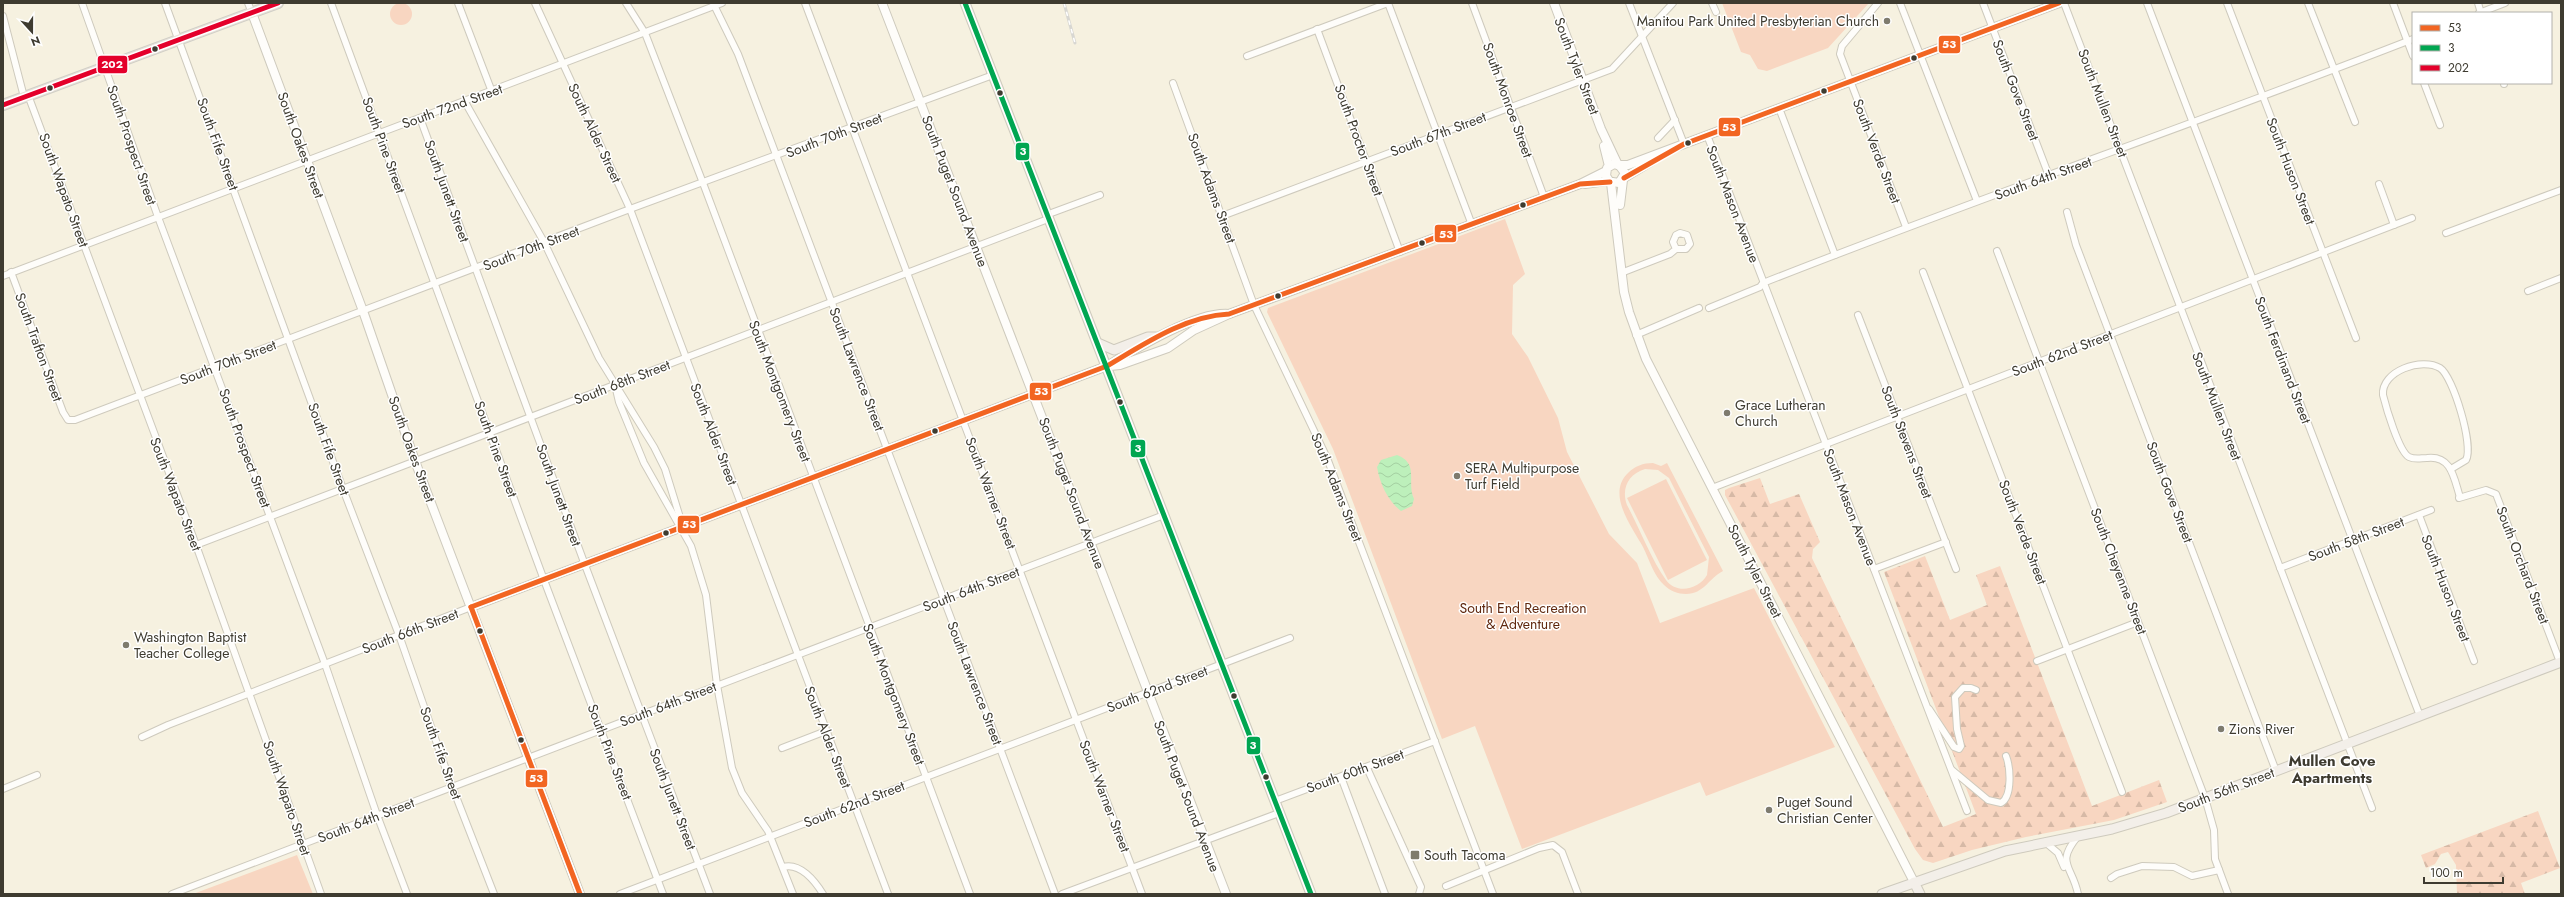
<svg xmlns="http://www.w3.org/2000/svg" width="2564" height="897" font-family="Jost,sans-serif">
	<defs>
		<pattern id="forest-firs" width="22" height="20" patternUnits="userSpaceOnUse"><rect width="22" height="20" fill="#f8d6c1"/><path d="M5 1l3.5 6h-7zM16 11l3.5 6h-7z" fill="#d6b9a6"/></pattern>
		<pattern id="water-waves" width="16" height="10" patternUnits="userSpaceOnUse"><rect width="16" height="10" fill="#bdf0bb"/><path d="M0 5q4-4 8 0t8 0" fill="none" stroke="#a4cfa1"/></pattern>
	</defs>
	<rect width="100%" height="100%" fill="#f6f1e0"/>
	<!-- green -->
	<g fill="#f8d6c1" fill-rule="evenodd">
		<path d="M 1722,3 L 1869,3 L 1828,48 L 1767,71 L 1758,69 L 1750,55 L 1741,52 Z"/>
		<circle cx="401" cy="14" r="11"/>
		<path d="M 1505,219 L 1525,274 L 1513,285 L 1512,334 L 1528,357 L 1558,418 L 1567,452 L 1609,534 L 1637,563 L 1660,623 L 1754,588 L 1835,747 L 1706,796 L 1700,782 L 1522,849 L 1475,726 L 1442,739 L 1333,449 L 1267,312 L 1268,308 Z"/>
		<path d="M 1653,463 L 1661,466 L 1667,463 L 1723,571 C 1709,578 1704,594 1686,594 C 1678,594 1670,591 1664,585 C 1654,576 1649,559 1643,547 C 1632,527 1606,494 1628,473 C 1635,466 1643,463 1653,463 ZM 1645,469 L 1658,470 L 1669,478 L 1709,557 L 1707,575 C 1699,589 1677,595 1666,580 C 1652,561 1639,527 1627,505 C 1621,489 1628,474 1645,469 Z"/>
		<path d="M 1666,479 L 1707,560 L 1668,580 L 1627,498 Z"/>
		<path d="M 297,855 L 313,894 L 193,894 Z"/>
	</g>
	<!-- forest -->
	<g fill="url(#forest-firs)">
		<path d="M 1760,478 L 1770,504 L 1799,494 L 1820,542 L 1813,549 L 1812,558 L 1943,827 L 1976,814 L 1884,572 L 1925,556 L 1950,620 L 1987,605 L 1976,575 L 2000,566 L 2092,806 L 2159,780 L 2167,802 L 2114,820 L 2026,837 L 1972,850 L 1933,863 L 1923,860 L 1915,849 L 1725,495 L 1725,490 L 1729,488 Z"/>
		<path d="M 2538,811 L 2560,868 L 2521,883 L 2525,894 L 2457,894 L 2456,865 L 2448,852 L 2441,854 L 2435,864 L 2426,868 L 2421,855 Z"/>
	</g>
	<!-- water -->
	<path fill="url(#water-waves)" d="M 1397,455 C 1420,464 1406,482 1414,499 L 1412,506 L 1401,511 C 1388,501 1380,484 1377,467 L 1381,460 Z"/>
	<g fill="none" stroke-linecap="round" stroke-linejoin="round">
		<defs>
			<g id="minor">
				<path d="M 82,3 L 158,217 L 325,664 L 377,815 L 407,894"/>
				<path d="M 165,3 L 343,489 L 399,635 L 450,781 L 494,894"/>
				<path d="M 248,3 L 252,13"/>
				<path d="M 331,3 L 544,580 L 663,894"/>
				<path d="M 458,3 L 492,92"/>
				<path d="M 535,3 L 630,209 L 888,894"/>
				<path d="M 626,3 L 645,33 L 703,183 L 970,894"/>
				<path d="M 713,3 L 738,54 L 1055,894"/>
				<path d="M 805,3 L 1142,894"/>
				<path d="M 1388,3 L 1472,225"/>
				<path d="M 1472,3 L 1544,197"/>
				<path d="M 1629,3 L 1684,144"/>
				<path d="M 1712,3 L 1716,12"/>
				<path d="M 1878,3 L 1842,46 L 1840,54 L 1906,227"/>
				<path d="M 1900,3 L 1977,201"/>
				<path d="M 1983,3 L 2049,176"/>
				<path d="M 2064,3 L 2372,808"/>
				<path d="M 2147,3 L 2420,716"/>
				<path d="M 2227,3 L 2356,338"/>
				<path d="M 2308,3 L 2355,122"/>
				<path d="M 2393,3 L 2413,56"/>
				<path d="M 2478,3 L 2481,13"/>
				<path d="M 2479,13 L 2505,3"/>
				<path d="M 3,16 L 24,97"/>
				<path d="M 1317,29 L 1400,252"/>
				<path d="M 1247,56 L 1388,3"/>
				<path d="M 1173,83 L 1254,305 L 1327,458 L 1493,894"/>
				<path d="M 2424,83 L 2440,125"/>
				<path d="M 2504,83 L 2504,84"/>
				<path d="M 28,95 L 196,545 L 321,894"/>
				<path d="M 465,102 L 544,242 L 599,358 L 654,447 L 665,469 L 682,524"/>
				<path d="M 1779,108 L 1835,255"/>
				<path d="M 420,118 L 585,565 L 710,894"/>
				<path d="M 1707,135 L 1967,811"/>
				<path d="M 1658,138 L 1675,120"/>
				<path d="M 2379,184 L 2394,225"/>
				<path d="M 2067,212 L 2076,245 L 2276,771"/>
				<path d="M 1046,215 L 1100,195"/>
				<path d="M 1222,216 L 1612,69 L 1673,3"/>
				<path d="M 2446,233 L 2561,190"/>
				<path d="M 1997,251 L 2205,798 L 2214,830 L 2215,859 L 2228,894"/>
				<path d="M 11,272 L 63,412 L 68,420 L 75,420 L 630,209 L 993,75"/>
				<path d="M 1923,272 L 2122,792"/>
				<path d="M 1621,273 L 1670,254 L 1676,249 L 1686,249 L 1690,244 L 1687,235 L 1680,233 L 1676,235 L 1673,242 L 1676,249"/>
				<path d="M 3,276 L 722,3"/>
				<path d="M 2528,291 L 2561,278"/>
				<path d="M 1709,308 L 1760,287 L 1763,283 C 1978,198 2198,123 2413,39"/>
				<path d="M 1858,315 L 1956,569"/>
				<path d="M 1636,335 L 1699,308"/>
				<path d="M 615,385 L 619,402 L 644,463 L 691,546 L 706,595 L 717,685 L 732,768 L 742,793 L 768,831 L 793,894"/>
				<path d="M 2451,469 L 2466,460 C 2474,446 2453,376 2440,368 C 2422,357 2381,371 2383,395 C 2386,407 2399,452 2409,457 C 2415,460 2421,458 2427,458 C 2452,455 2454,479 2460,497"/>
				<path d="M 1712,488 L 2412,218"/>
				<path d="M 2459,498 L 2486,490 L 2496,494 L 2560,662"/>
				<path d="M 2419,515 L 2474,661"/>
				<path d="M 196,545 L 1048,219"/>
				<path d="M 2280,568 L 2431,510"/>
				<path d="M 1874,569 L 1946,542"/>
				<path d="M 2037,661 L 2138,622"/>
				<path d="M 1929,709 L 1954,747 L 1959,749 L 1961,746 L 1957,729 L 1955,697 L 1963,688 L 1971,688 L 1976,690"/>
				<path d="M 142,737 L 168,725 L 471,607"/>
				<path d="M 782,748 L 826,731"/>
				<path d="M 1367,768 L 1421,887 L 1419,894"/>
				<path d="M 1952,770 L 1988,800 L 2001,803 C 2013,796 2010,766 2006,756"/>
				<path d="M 1341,777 L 1385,894"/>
				<path d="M 3,789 L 37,775"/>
				<path d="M 1275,801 L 1435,741"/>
				<path d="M 2078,836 C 2055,864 2072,865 2078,894"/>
				<path d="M 2045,842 L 2058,853 L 2064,867"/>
				<path d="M 783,867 C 800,862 815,881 823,894"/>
				<path d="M 2111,878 L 2117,874 L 2142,866 L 2174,867 L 2192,876 L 2219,870"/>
				<path d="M 1446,886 L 1539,848 L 1553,845 L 1562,852 L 1578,894"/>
				<path d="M 172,894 L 1164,515"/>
				<path d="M 620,894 L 1290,638"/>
				<path d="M 1062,894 L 1279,813"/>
			</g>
			<g id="tertiary">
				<path d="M 882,3 L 1226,894"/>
				<path d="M 1554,3 L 1601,129 L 1618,165"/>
				<path d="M 252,13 L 363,311 L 415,461 L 580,894"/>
				<path d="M 1604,146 L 1609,166"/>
				<path d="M 1619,165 L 1628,165 L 2059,3"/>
				<path d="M 1624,178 L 1652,161"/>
				<path d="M 1611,183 L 1624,292 L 1629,312 L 1646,359 L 1914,882"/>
				<path d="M 1585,184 L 1606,181 L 1619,183 L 1625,173 L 1619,165 L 1614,164 L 1607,168 L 1606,176 L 1610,182"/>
				<path d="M 1620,205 L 1623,180"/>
				<path d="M 1110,366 L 1120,365 L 1168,348 L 1194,330 L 1229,314 L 1580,184 L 1606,171"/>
				<path d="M 471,607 L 1107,366 C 1135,349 1197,311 1229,314"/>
			</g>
			<g id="secondary">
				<path d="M 965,3 L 1311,894"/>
				<path d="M 1098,343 L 1114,350 L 1148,337 L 1156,337"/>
				<path d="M 1914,882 L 1920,894"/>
				<path d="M 1882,894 L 2005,851 L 2112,829 L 2166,813 L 2561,662"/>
			</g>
			<path id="primary" d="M 3,105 L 278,3"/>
		</defs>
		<!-- minor casing -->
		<use href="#minor" stroke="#cecabd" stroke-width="8"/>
		<!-- tertiary casing -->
		<use href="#tertiary" stroke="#cecabd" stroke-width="10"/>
		<!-- secondary casing -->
		<use href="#secondary" stroke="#cecabd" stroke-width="11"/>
		<!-- primary casing -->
		<use href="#primary" stroke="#d1cfc7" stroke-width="12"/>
		<!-- minor -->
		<use href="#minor" stroke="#fefdfa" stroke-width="6"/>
		<!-- tertiary -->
		<use href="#tertiary" stroke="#fefdfa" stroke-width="8"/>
		<!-- secondary -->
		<use href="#secondary" stroke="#f3efe9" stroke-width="9"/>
		<!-- primary -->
		<use href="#primary" stroke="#e7e1d8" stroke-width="10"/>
		<defs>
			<path id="rail" d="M 1064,3 L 1075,43"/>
		</defs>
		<!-- rail casing -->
		<use href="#rail" stroke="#d8d7d2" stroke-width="3"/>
		<!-- rail -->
		<use href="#rail" stroke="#fff" stroke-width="1.5" stroke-dasharray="4.5" stroke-linecap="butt"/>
		<defs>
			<g id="bus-1">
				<path d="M 1624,178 L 1684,144 L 2059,3"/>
				<path d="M 471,607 L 1107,366 C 1144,344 1185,316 1229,314 L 1580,184 L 1610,182"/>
				<path d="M 471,607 L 580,894"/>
			</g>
			<path id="bus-2" d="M 965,3 L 1311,894"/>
			<path id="bus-3" d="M 3,105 L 278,3"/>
		</defs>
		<!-- bus-1 casing -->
		<use href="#bus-1" stroke="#fff" stroke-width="8"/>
		<!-- bus-2 casing -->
		<use href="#bus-2" stroke="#fff" stroke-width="8"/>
		<!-- bus-3 casing -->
		<use href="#bus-3" stroke="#fff" stroke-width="8"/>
		<!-- bus-1 -->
		<use href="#bus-1" stroke="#f26522" stroke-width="5"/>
		<!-- bus-2 -->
		<use href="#bus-2" stroke="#00a651" stroke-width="5"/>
		<!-- bus-3 -->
		<use href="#bus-3" stroke="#e4002b" stroke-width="5"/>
	</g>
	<!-- markers -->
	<g fill="#7e7b6e" stroke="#fff" stroke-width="1.5">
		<circle cx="1887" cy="21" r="4"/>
		<circle cx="1727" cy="413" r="4"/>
		<circle cx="1457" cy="476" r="4"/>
		<circle cx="126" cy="645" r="4"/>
		<circle cx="2221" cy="729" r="4"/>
		<circle cx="1769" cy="810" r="4"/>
		<rect x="1410" y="850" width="10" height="10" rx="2"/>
	</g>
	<g fill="#3e3b30" stroke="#fff" stroke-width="1.5">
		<circle cx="155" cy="49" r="3.5"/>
		<circle cx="1914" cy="58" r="3.5"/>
		<circle cx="50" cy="88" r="3.5"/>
		<circle cx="1824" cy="91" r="3.5"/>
		<circle cx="1000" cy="93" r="3.5"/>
		<circle cx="1688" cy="143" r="3.5"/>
		<circle cx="1523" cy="205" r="3.5"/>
		<circle cx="1422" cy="243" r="3.5"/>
		<circle cx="1278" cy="296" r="3.5"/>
		<circle cx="1120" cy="402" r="3.5"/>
		<circle cx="935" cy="431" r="3.5"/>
		<circle cx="666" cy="533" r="3.5"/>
		<circle cx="480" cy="631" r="3.5"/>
		<circle cx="1234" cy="696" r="3.5"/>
		<circle cx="521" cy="740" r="3.5"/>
		<circle cx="1266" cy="777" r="3.5"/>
	</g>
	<g text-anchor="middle" stroke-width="3" stroke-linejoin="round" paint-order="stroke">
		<!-- poi labels -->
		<g font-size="14" fill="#3e3b30" stroke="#fff" text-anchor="start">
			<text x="1879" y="26" text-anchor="end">Manitou Park United Presbyterian Church</text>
			<text x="1735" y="410">Grace Lutheran<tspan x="1735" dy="16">Church</tspan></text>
			<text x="1465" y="473">SERA Multipurpose<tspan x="1465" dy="16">Turf Field</tspan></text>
			<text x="134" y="642">Washington Baptist<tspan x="134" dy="16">Teacher College</tspan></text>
			<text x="2229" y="734">Zions River</text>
			<text x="1777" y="807">Puget Sound<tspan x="1777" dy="16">Christian Center</tspan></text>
			<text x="1424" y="860">South Tacoma</text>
		</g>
		<!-- street labels -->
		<g font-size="14" fill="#3e3b30" stroke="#fff">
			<text transform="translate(1577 66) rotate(69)" y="5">South Tyler Street</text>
			<text transform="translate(2016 90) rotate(69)" y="5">South Gove Street</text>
			<text transform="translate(1508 100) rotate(70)" y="5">South Monroe Street</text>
			<text transform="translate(2103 103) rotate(69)" y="5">South Mullen Street</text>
			<text transform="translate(452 106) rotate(-20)" y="5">South 72nd Street</text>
			<text transform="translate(595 133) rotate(65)" y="5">South Alder Street</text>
			<text transform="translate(1438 134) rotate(-21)" y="5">South 67th Street</text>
			<text transform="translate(834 135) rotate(-21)" y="5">South 70th Street</text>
			<text transform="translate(1359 140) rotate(70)" y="5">South Proctor Street</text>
			<text transform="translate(218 144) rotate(70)" y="5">South Fife Street</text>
			<text transform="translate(132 145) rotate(71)" y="5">South Prospect Street</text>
			<text transform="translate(301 145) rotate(70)" y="5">South Oakes Street</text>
			<text transform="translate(384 145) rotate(70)" y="5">South Pine Street</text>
			<text transform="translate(1877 151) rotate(69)" y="5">South Verde Street</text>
			<text transform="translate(2291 171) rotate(69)" y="5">South Huson Street</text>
			<text transform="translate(2043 178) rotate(-20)" y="5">South 64th Street</text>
			<text transform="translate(1212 188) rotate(70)" y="5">South Adams Street</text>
			<text transform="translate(64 190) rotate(70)" y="5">South Wapato Street</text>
			<text transform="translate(447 191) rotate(70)" y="5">South Junett Street</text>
			<text transform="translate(955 191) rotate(69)" y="5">South Puget Sound Avenue</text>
			<text transform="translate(1733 204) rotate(69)" y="5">South Mason Avenue</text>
			<text transform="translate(531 248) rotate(-21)" y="5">South 70th Street</text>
			<text transform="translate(39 347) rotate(70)" y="5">South Trafton Street</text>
			<text transform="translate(2062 353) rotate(-21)" y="5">South 62nd Street</text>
			<text transform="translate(2283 360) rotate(69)" y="5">South Ferdinand Street</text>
			<text transform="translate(228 362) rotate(-21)" y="5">South 70th Street</text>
			<text transform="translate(857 369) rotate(69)" y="5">South Lawrence Street</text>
			<text transform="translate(622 382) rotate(-21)" y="5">South 68th Street</text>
			<text transform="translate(780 391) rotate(69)" y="5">South Montgomery Street</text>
			<text transform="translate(2217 406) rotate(69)" y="5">South Mullen Street</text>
			<text transform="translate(714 434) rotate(69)" y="5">South Alder Street</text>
			<text transform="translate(1907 442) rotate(69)" y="5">South Stevens Street</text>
			<text transform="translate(245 448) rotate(70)" y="5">South Prospect Street</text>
			<text transform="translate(329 449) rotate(70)" y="5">South Fife Street</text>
			<text transform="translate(412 449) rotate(70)" y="5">South Oakes Street</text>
			<text transform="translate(496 449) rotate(70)" y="5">South Pine Street</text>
			<text transform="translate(1337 487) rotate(68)" y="5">South Adams Street</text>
			<text transform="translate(2170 492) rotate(69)" y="5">South Gove Street</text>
			<text transform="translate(991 493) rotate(69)" y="5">South Warner Street</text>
			<text transform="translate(1072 493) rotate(69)" y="5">South Puget Sound Avenue</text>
			<text transform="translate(176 494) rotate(69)" y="5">South Wapato Street</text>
			<text transform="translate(559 495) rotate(70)" y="5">South Junett Street</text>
			<text transform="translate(1850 507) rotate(69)" y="5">South Mason Avenue</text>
			<text transform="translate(2023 532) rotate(69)" y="5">South Verde Street</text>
			<text transform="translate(2356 539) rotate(-21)" y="5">South 58th Street</text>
			<text transform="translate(2523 565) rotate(69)" y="5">South Orchard Street</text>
			<text transform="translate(1755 571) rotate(63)" y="5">South Tyler Street</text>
			<text transform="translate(2119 571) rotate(69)" y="5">South Cheyenne Street</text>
			<text transform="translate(2446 588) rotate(69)" y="5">South Huson Street</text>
			<text transform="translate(971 589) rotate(-21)" y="5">South 64th Street</text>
			<text transform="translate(410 631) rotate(-21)" y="5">South 66th Street</text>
			<text transform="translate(975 683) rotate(69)" y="5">South Lawrence Street</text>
			<text transform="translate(1157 689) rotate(-21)" y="5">South 62nd Street</text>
			<text transform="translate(894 694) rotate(69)" y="5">South Montgomery Street</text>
			<text transform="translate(668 704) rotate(-21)" y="5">South 64th Street</text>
			<text transform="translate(828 737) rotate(69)" y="5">South Alder Street</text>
			<text transform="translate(610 752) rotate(69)" y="5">South Pine Street</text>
			<text transform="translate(441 753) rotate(70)" y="5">South Fife Street</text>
			<text transform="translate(1355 771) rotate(-20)" y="5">South 60th Street</text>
			<text transform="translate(2226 790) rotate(-21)" y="5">South 56th Street</text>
			<text transform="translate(1105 796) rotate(69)" y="5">South Warner Street</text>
			<text transform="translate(1187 796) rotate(69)" y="5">South Puget Sound Avenue</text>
			<text transform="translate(287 798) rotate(71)" y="5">South Wapato Street</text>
			<text transform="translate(673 799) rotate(69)" y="5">South Junett Street</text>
			<text transform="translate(854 804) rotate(-21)" y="5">South 62nd Street</text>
			<text transform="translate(366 820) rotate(-21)" y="5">South 64th Street</text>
		</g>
		<!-- park labels -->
		<g font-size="14" fill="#60280e" stroke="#fff">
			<text x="1523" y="613">South End Recreation<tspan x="1523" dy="16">&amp; Adventure</tspan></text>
		</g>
		<!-- neighbourhood labels -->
		<g font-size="15" font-weight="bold" fill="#3e3b30" stroke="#fff">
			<text x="2332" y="766">Mullen Cove<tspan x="2332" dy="17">Apartments</tspan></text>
		</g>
	</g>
	<g stroke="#fff" stroke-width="1.5">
		<rect x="1938" y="35" width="23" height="19" rx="4" fill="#f26522"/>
		<rect x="97" y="55" width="31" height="19" rx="4" fill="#e4002b"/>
		<rect x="1718" y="117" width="23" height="20" rx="4" fill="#f26522"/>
		<rect x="1015" y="142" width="15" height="19" rx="4" fill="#00a651"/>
		<rect x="1434" y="224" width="23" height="19" rx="4" fill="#f26522"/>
		<rect x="1029" y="382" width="23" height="19" rx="4" fill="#f26522"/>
		<rect x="1130" y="439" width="16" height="19" rx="4" fill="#00a651"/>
		<rect x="677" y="515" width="23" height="19" rx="4" fill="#f26522"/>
		<rect x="1246" y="736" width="15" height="19" rx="4" fill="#00a651"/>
		<rect x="525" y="769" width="23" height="19" rx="4" fill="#f26522"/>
	</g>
	<g font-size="11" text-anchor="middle" font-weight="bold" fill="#fff">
		<text x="1949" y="48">53</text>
		<text x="112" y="68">202</text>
		<text x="1729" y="131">53</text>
		<text x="1023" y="155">3</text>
		<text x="1446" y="238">53</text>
		<text x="1041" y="395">53</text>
		<text x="1138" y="452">3</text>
		<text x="689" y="528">53</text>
		<text x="1253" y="749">3</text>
		<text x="536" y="782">53</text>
	</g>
	<!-- border -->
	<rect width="2564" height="897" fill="none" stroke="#3e3b30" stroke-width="8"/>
	<!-- legend -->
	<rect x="2412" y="12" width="140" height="72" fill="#ffffff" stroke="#b2b1ac"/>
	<rect x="2420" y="25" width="20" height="6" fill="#f26522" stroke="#b2b1ac"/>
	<text x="2448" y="32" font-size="12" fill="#3e3b30">53</text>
	<rect x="2420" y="45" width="20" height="6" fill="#00a651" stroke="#b2b1ac"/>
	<text x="2448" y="52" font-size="12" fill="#3e3b30">3</text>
	<rect x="2420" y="65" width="20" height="6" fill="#e4002b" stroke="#b2b1ac"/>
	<text x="2448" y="72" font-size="12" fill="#3e3b30">202</text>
	<!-- north arrow -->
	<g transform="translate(32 32) rotate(159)" stroke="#ffffff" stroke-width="3" paint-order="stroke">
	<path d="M0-3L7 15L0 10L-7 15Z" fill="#3e3b30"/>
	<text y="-6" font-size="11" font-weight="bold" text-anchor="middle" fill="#3e3b30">N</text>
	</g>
	<!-- scale -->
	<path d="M2424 877v6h79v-6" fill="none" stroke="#3e3b30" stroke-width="2"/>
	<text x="2430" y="877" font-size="12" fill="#3e3b30" stroke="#ffffff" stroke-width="3" paint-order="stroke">100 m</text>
</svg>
